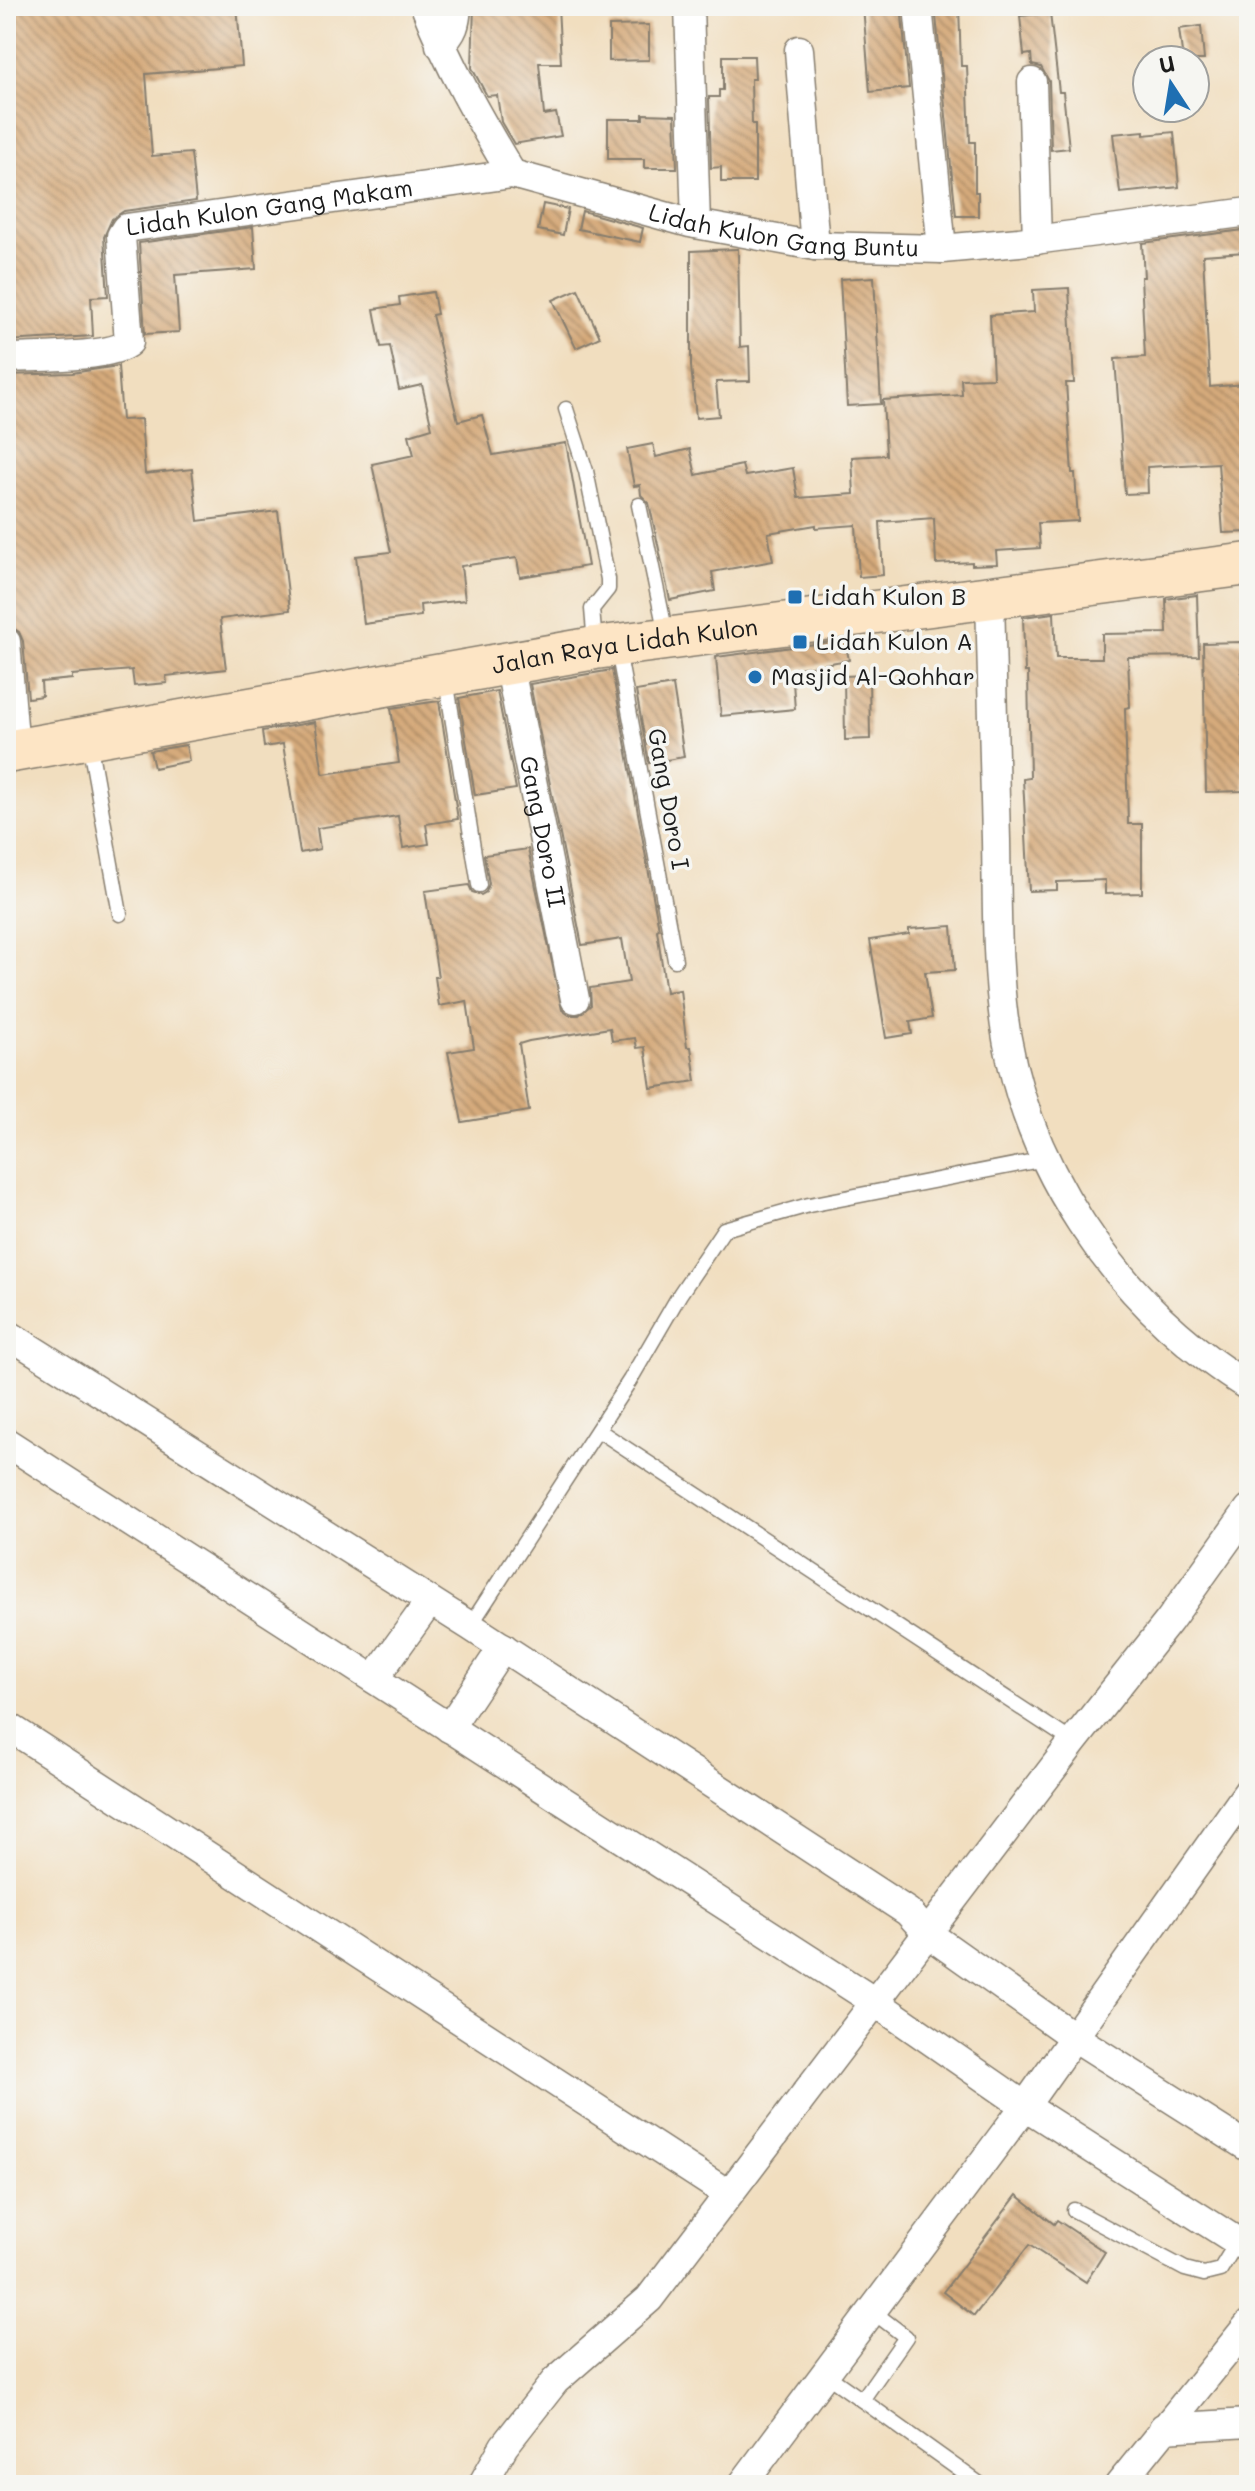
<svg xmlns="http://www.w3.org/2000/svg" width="1255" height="2491" font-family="Mali,sans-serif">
	<defs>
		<pattern id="building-back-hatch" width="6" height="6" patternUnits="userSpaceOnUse" patternTransform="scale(2)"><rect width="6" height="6" fill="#d5aa7b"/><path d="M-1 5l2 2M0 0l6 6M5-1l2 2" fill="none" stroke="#ac8a64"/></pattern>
	</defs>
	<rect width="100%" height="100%" fill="#f6f6f2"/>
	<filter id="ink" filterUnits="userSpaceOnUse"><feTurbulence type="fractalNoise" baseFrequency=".0125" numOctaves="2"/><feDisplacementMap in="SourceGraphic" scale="16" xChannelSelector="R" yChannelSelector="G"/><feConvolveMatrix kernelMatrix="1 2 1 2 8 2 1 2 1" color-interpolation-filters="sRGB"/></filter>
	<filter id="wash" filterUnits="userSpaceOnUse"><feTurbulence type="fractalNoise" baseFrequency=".006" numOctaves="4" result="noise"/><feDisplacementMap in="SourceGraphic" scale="32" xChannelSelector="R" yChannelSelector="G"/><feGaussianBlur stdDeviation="1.8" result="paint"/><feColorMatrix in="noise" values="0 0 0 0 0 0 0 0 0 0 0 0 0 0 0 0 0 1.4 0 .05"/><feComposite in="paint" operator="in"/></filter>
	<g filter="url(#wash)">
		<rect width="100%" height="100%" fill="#f1debf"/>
		<g id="blocks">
			<!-- building -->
			<g fill="url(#building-back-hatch)">
				<path d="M 6,6 L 237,6 L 242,66 L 146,74 L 152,156 L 191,153 L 196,201 L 124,211 L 112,219 L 104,237 L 108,296 L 91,297 L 93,336 L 6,341 Z"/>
				<path d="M 474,6 L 558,6 L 561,63 L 539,63 L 544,115 L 556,113 L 561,136 L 514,144 L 501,122 L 497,95 L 487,96 L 472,68 Z"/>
				<path d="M 863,6 L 901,6 L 909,88 L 870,92 Z"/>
				<path d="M 935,6 L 959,6 L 961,66 L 967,66 L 970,142 L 975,142 L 975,192 L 978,192 L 978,216 L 956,216 Z"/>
				<path d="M 1050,13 L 1059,92 L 1063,92 L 1069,148 L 1051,150 L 1049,81 L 1041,67 L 1032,65 L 1031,54 L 1024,55 L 1020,16 Z"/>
				<path d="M 649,25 L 649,60 L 609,61 L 609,26 Z"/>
				<path d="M 1201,26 L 1204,60 L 1183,60 L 1179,29 Z"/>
				<path d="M 723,56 L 754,56 L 755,79 L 751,79 L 752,124 L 755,124 L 755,182 L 721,182 L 721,167 L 711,168 L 709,97 L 719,97 L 719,90 L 723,90 Z"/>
				<path d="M 643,114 L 675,115 L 677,168 L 644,168 L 644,159 L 608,159 L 608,119 L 643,119 Z"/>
				<path d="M 1144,131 L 1144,135 L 1174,132 L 1179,187 L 1120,193 L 1113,134 Z"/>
				<path d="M 543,204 L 568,209 L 563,235 L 538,230 Z"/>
				<path d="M 582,211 L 643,228 L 640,242 L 578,229 Z"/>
				<path d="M 253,227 L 256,269 L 175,275 L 179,332 L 145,334 L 139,243 Z"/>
				<path d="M 1244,230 L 1245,252 L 1203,255 L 1210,387 L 1244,384 L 1246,420 L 1242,421 L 1245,477 L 1248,477 L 1249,532 L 1223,533 L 1218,463 L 1147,467 L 1148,493 L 1125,494 L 1115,359 L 1145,357 L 1141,277 L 1144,277 L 1142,243 Z"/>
				<path d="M 736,249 L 738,249 L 740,347 L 749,346 L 750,381 L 716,382 L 719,416 L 696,418 L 691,366 L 691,251 Z"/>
				<path d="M 874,277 L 881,404 L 847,406 L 840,279 Z"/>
				<path d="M 1069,288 L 1074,383 L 1066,383 L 1072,473 L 1075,473 L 1078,521 L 1038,523 L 1040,548 L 996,551 L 997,564 L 972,565 L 972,562 L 936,564 L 934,518 L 880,522 L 883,575 L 859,577 L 856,525 L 816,528 L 816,525 L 768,533 L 773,561 L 712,572 L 715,591 L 670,600 L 649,503 L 641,495 L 640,485 L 634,486 L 627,449 L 653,444 L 656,457 L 690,449 L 696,475 L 742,465 L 745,476 L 793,468 L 798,498 L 854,494 L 852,457 L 886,455 L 883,400 L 962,395 L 961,379 L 993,378 L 990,315 L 1034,312 L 1033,290 Z"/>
				<path d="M 578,289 L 600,337 L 576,348 L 553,300 Z"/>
				<path d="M 433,292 L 437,314 L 432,315 L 458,421 L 482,415 L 493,455 L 566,443 L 588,566 L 520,577 L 517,558 L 461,566 L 465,600 L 420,605 L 421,616 L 364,624 L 356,556 L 391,552 L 372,464 L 414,455 L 409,435 L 432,428 L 422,385 L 399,390 L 390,346 L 381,347 L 374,309 L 400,305 L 399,297 Z"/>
				<path d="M 118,366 L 122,420 L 141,419 L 145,474 L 192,469 L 198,521 L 278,511 L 290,610 L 220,619 L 226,669 L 166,676 L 167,683 L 134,686 L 132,670 L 72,675 L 72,679 L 41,682 L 42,696 L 28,698 L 23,641 L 19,632 L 10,626 L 6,576 L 6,554 L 12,554 L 6,473 L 11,473 L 6,375 L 72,373 Z"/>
				<path d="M 1197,595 L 1199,656 L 1128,657 L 1130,707 L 1125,708 L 1128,824 L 1142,824 L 1142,893 L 1105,894 L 1105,880 L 1057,882 L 1057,890 L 1029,891 L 1023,779 L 1030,778 L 1028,672 L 1025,672 L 1023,617 L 1054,613 L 1056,658 L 1102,658 L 1102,634 L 1167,633 L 1166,599 Z"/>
				<path d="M 845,640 L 849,660 L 792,669 L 795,709 L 721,716 L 716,657 Z"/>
				<path d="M 1241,642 L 1244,791 L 1206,792 L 1203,643 Z"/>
				<path d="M 612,670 L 659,929 L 657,930 L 666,992 L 680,990 L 687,1047 L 691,1047 L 696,1081 L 651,1088 L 645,1047 L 637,1048 L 635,1038 L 612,1041 L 610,1028 L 529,1041 L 519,1044 L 529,1111 L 462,1122 L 448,1052 L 474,1048 L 467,1001 L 439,1006 L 435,977 L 438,977 L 425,891 L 469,885 L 472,892 L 481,895 L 486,892 L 489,884 L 484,855 L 528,849 L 562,1010 L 569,1015 L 579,1015 L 591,1005 L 590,988 L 629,982 L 622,939 L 582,945 L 530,684 Z"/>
				<path d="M 869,675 L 870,739 L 845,740 L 844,676 Z"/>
				<path d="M 673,685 L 684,757 L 649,763 L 636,691 Z"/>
				<path d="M 497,691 L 516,789 L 475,795 L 459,698 Z"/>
				<path d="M 439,701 L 458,819 L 426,824 L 429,844 L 403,848 L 398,816 L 317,828 L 320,849 L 300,853 L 283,744 L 264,747 L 262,731 L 315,722 L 323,774 L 399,763 L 391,708 Z"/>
				<path d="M 186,745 L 189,761 L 154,768 L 150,751 Z"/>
				<path d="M 952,926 L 955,970 L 925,972 L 932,1018 L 910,1022 L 912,1034 L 886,1038 L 870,940 L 909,934 L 909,929 Z"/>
				<path d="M 1017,2195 L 1054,2224 L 1057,2220 L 1105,2252 L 1086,2282 L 1029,2245 L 974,2316 L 943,2292 Z"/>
			</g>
		</g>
	</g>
	<g filter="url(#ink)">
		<use href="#blocks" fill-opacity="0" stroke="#867d6e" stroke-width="2"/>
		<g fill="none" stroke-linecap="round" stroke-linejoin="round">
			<defs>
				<g id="service">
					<path d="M 566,409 L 586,471 L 608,579 L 608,589 L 592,609 L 595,644"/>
					<path d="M 639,505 L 666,634"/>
					<path d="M 618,650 L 675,960"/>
					<path d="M 446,679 L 479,885"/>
					<path d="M 89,741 L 120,914"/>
					<path d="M 598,1430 L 1073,1742"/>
					<path d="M 470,1626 L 630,1380 L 680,1294 L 724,1229 L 809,1205 L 1045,1159"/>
					<path d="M 1074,2210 L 1185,2269 L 1204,2274 L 1220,2270 L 1237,2242"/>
					<path d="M 872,2311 L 906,2337 L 862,2400 L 981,2485"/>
					<path d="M 825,2374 L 862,2400"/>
				</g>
				<g id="minor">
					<path d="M 425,6 C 448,65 479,119 512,174"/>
					<path d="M 689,6 L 696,224"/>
					<path d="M 918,6 L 942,249"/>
					<path d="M 440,45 C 454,33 456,23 457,6"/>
					<path d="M 799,50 L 815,246"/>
					<path d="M 1032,82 L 1037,240"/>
					<path id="s1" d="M 6,358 C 31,357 113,358 129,342 L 121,236 L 126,228 L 512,174 L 690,223 L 815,246 L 942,249 L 1019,242 L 1249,212"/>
					<path d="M 990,597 C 992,678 994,759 996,840 C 997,894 996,949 1002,1003 C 1018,1162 1116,1304 1249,1387"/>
					<path d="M 6,642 L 15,750"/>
					<path id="s2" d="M 509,663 L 575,999"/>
					<path d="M 6,1333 L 470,1626 L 908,1912 L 927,1933 L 1074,2037 L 1249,2148"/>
					<path d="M 6,1442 L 875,2002 L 1025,2106 L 1249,2249"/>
					<path d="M 374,1679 L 430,1601"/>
					<path d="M 6,1725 L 728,2194"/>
					<path d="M 449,1728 L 503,1647"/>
					<path d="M 1163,2428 L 1249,2423"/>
					<path d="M 482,2485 L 504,2446 L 555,2381 L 649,2299 L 1073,1742 L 1169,1621 L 1249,1509"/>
					<path d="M 742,2485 L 1025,2106 L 1249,1790"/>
					<path d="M 1119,2485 L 1249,2324"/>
				</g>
				<g id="secondary">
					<path id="s3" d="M 6,752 L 595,648 L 1249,564"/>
				</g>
			</defs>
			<!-- service casing -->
			<use href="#service" stroke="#867d6e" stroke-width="17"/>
			<!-- minor casing -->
			<use href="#minor" stroke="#867d6e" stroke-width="31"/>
			<!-- secondary casing -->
			<use href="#secondary" stroke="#867d6e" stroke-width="45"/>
			<!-- service -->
			<use href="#service" stroke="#fff" stroke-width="14"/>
			<!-- minor -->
			<use href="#minor" stroke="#fff" stroke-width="28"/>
			<!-- secondary -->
			<use href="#secondary" stroke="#fde5c5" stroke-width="42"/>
		</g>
	</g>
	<!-- markers -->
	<g fill="#1f6fb2" stroke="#f6f6f2" stroke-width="3">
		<rect x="787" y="589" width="16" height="16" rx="4"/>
		<rect x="792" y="634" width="16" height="16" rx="4"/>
		<circle cx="755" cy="677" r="8"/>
	</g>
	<g text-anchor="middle" stroke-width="7" stroke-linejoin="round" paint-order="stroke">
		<!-- street labels -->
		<g font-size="24" fill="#1c1c1c" stroke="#f6f6f2">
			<text dy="8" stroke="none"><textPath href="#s1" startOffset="386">Lidah Kulon Gang Makam</textPath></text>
			<text dy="8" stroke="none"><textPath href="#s1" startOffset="910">Lidah Kulon Gang Buntu</textPath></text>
			<text dy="8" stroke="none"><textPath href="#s3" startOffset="628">Jalan Raya Lidah Kulon</textPath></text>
			<text transform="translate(668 799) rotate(80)" y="8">Gang Doro I</text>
			<text dy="8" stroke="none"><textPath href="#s2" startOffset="172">Gang Doro II</textPath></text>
		</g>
		<!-- poi labels -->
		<g font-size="24" fill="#1c1c1c" stroke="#f6f6f2" text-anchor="start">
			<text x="811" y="605">Lidah Kulon B</text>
			<text x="816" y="650">Lidah Kulon A</text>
			<text x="771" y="685">Masjid Al-Qohhar</text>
		</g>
	</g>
	<!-- margin -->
	<rect width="1255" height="2491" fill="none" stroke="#f6f6f2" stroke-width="32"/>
	<!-- north arrow -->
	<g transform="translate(1171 84) rotate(348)"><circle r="38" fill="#f6f6f2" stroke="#9f9f9c" stroke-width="2"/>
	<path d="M0-6L14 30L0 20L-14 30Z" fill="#1f6fb2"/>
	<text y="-12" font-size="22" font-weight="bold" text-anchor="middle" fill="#1c1c1c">U</text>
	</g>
</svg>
